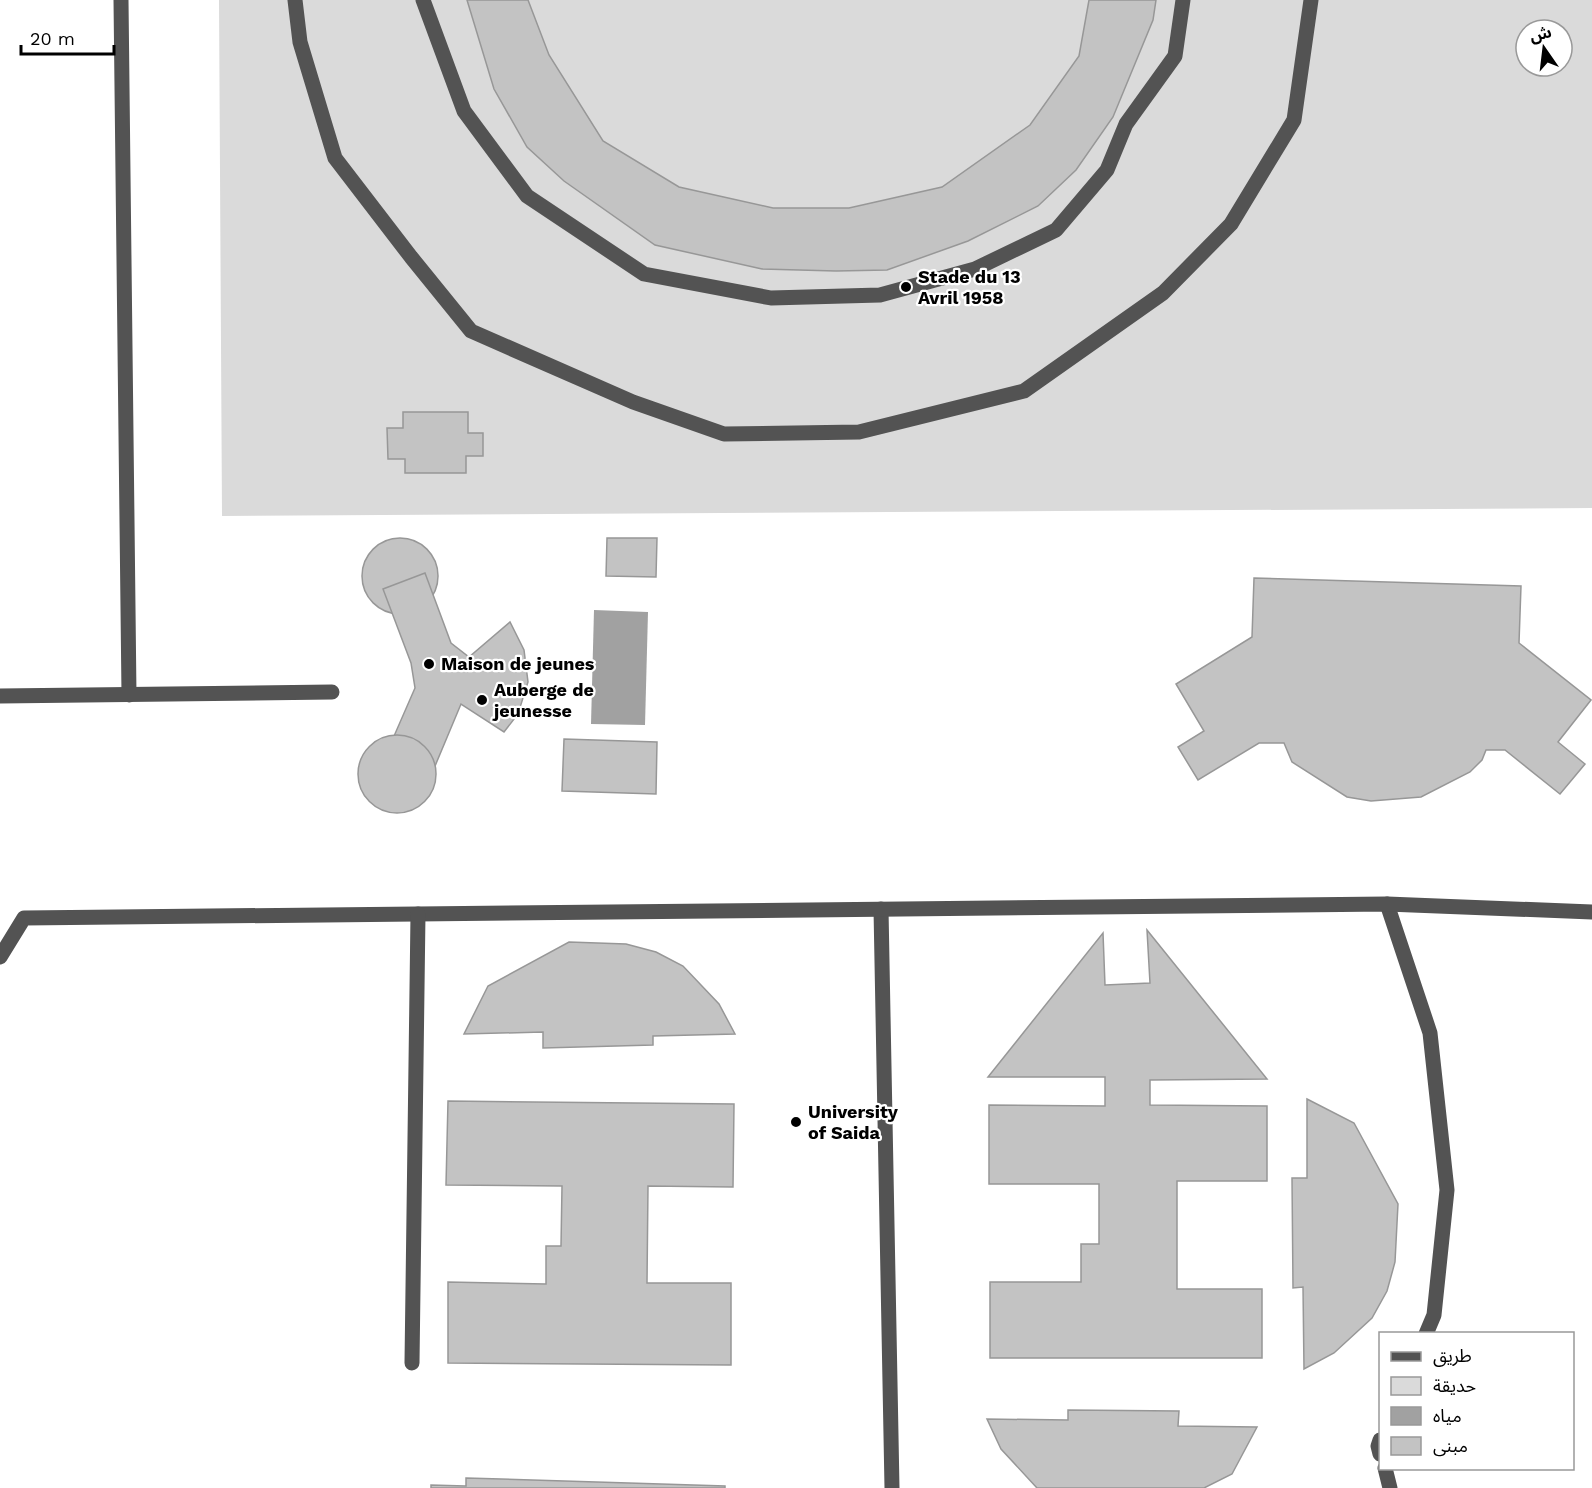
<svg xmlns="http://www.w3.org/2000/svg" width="1592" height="1488" font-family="'Work Sans','Noto Sans Arabic',sans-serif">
	<rect width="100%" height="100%" fill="#fff"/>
	<!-- green -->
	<path fill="#dadada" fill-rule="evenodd" d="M 219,0 L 1592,0 L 1592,508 L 222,516 ZM 1526,30 L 1562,30 L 1562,66 L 1526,66 Z"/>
	<!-- water -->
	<path fill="#a1a1a1" d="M 594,610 L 648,612 L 645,725 L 591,724 Z"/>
	<!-- building -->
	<g fill="#c3c3c3" stroke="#979797" stroke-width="1.5">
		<path d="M 467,0 L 528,0 L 549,55 L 603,141 L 679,187 L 773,208 L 849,208 L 942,187 L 1030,125 L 1079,56 L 1089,0 L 1156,0 L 1153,20 L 1113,117 L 1076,170 L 1038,206 L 968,241 L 887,270 L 836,271 L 762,269 L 655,245 L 564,181 L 527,147 L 494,89 Z"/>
		<path d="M 403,412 L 468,412 L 468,433 L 483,433 L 483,456 L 466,456 L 466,473 L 405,473 L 405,459 L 388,459 L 387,428 L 403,428 Z"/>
		<circle cx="400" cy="576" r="38"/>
		<path d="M 607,538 L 657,538 L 656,577 L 606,576 Z"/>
		<path d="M 425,573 L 451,643 L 469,657 L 510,622 L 524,650 L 528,682 L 518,714 L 504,732 L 461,704 L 430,778 L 384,759 L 415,688 L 411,663 L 383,589 Z"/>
		<path d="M 1254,578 L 1521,586 L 1519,643 L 1591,700 L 1558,742 L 1585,764 L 1560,794 L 1505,750 L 1486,750 L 1482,760 L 1470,772 L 1421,797 L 1371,801 L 1347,797 L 1292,762 L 1284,743 L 1259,743 L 1198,780 L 1178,747 L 1204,731 L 1176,684 L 1252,637 Z"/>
		<circle cx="397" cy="774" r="39"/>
		<path d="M 564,739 L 657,742 L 656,794 L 562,791 Z"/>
		<path d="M 1147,930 L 1267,1079 L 1150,1080 L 1150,1105 L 1267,1106 L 1267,1181 L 1177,1181 L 1177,1289 L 1262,1289 L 1262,1358 L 990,1358 L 990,1282 L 1081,1282 L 1081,1244 L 1099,1244 L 1099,1184 L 989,1184 L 989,1105 L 1105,1106 L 1105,1077 L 988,1077 L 1103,933 L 1105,985 L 1150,983 Z"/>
		<path d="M 569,942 L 626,944 L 656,952 L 683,966 L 719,1004 L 735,1034 L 653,1036 L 653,1045 L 543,1048 L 543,1032 L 464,1034 L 488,986 Z"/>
		<path d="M 1307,1099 L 1354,1123 L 1398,1204 L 1395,1262 L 1387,1291 L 1372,1318 L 1334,1353 L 1304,1369 L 1303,1287 L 1293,1288 L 1292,1178 L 1307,1178 Z"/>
		<path d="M 448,1101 L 734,1104 L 733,1187 L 648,1186 L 647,1283 L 731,1283 L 731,1365 L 448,1363 L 448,1282 L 546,1284 L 546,1246 L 561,1246 L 562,1186 L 446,1185 Z"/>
		<path d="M 1068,1410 L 1179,1411 L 1178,1426 L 1257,1427 L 1232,1474 L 1204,1488 L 1037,1488 L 1001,1449 L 987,1419 L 1068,1420 Z"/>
		<path d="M 466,1478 L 725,1486 L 725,1488 L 431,1488 L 431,1485 L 466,1486 Z"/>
	</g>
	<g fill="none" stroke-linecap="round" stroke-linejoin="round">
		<!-- minor -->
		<g stroke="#535353" stroke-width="15">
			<path d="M 121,0 L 129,695"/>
			<path d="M 295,0 L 300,42 L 335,158 L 411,257 L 471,331 L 633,402 L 724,434 L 859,432 L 1024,391 L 1163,293 L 1231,224 L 1294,120 L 1311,0"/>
			<path d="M 423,0 L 464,111 L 527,196 L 644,274 L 771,298 L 880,295 L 975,269 L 1056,230 L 1107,170 L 1126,124 L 1175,56 L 1183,0"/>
			<path d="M 0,696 L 332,692"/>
			<path d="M 1387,904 L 1430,1033 L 1447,1190 L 1434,1315 L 1426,1334"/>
			<path d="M 881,909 L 892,1488"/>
			<path d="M 0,957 L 24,918 L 1387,904 L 1592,912"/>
			<path d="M 412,1363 L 418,914"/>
			<path d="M 1380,1440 L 1378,1446 L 1380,1454"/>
			<path d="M 1385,1468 L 1390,1488"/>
		</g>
	</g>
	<!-- markers -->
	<g fill="#000" stroke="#fff" stroke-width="2">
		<circle cx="906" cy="287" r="6"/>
		<circle cx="429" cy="664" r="6"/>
		<circle cx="482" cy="700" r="6"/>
		<circle cx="796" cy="1122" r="6"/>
	</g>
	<g text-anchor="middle" stroke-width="4.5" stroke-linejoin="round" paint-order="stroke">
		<!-- poi labels -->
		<g font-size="18" font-weight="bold" fill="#000" stroke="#fff" text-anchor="start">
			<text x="918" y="283">Stade du 13<tspan x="918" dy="21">Avril 1958</tspan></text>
			<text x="441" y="670">Maison de jeunes</text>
			<text x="494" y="696">Auberge de<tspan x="494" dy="21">jeunesse</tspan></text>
			<text x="808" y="1118">University<tspan x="808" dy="21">of Saida</tspan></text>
		</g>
	</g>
	<!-- legend -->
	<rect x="1379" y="1332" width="195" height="138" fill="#ffffff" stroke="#999999" stroke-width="1.5"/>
	<rect x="1391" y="1352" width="30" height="9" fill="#535353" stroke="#999999" stroke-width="1.5"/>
	<text x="1433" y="1362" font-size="18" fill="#000000">طريق</text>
	<rect x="1391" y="1377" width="30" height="18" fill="#dadada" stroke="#999999" stroke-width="1.5"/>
	<text x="1433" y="1392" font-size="18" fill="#000000">حديقة</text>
	<rect x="1391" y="1407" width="30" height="18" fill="#a1a1a1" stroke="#999999" stroke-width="1.5"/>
	<text x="1433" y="1422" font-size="18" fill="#000000">مياه</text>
	<rect x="1391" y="1437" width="30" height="18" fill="#c3c3c3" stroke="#999999" stroke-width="1.5"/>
	<text x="1433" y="1452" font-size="18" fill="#000000">مبنى</text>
	<!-- north arrow -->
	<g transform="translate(1544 48) rotate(346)"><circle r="28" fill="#ffffff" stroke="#999999" stroke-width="1.5"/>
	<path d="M0-4.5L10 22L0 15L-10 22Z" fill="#000000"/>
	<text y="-9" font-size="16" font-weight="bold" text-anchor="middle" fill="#000000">ش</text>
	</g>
	<!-- scale -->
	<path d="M21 45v9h93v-9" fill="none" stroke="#000000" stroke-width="3"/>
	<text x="30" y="45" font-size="18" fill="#000000" stroke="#ffffff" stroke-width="4.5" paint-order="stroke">20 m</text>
</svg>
